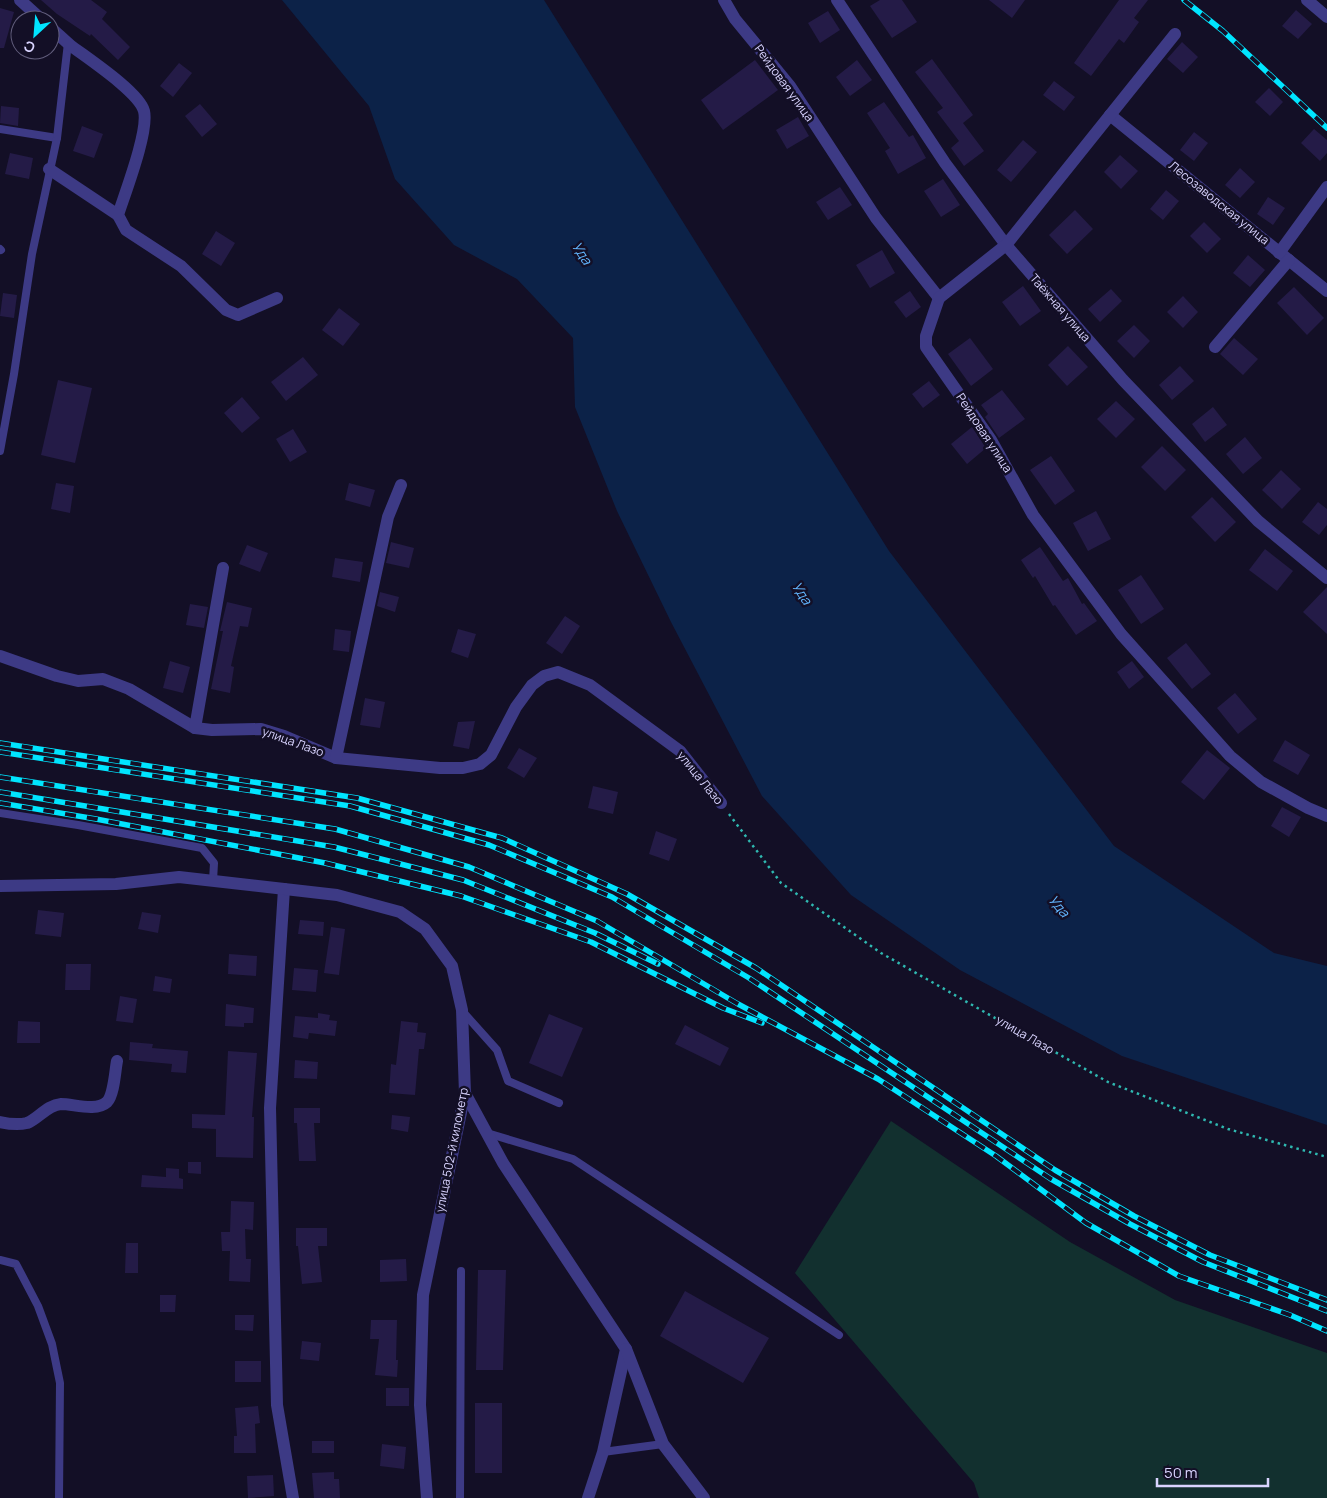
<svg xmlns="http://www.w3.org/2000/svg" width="1327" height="1498" font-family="Manrope,sans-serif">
	<rect width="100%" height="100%" fill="#130f26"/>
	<!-- green -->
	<path fill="#12302f" d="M 891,1121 L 1070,1242 L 1175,1300 L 1327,1353 L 1327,1498 L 979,1498 L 974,1483 L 795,1273 Z"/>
	<!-- water -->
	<path fill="#0c2248" d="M 282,0 L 544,0 L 889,551 L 1114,846 L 1274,953 L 1327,966 L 1327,1125 L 1122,1056 L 960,970 L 851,895 L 762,796 L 671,622 L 617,511 L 575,407 L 573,338 L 517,279 L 454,245 L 395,179 L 369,106 Z"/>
	<!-- building -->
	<g fill="#241b47">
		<path d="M 41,0 L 91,0 L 107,12 L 102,19 L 130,47 L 118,60 L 91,34 L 90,36 L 57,14 Z"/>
		<path d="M 880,0 L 902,0 L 917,22 L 892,38 L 870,6 Z"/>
		<path d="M 989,0 L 1025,0 L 1012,18 Z"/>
		<path d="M 1119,0 L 1148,0 L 1134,18 L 1139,22 L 1124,43 L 1119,39 L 1091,76 L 1074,63 Z"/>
		<path d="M 0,8 L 14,12 L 4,48 L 0,48 Z"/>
		<path d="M 1296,10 L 1312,24 L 1298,39 L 1282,26 Z"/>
		<path d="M 828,11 L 840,30 L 820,43 L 808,23 Z"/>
		<path d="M 1182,42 L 1198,57 L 1183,73 L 1167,59 Z"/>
		<path d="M 932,59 L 973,115 L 963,123 L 984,151 L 964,166 L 951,148 L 959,141 L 937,112 L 943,108 L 915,72 Z"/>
		<path d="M 755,60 L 778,90 L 723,130 L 701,100 Z"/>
		<path d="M 857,60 L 872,80 L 850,96 L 836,77 Z"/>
		<path d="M 179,63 L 192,73 L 173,97 L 160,86 Z"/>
		<path d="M 1054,81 L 1075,97 L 1064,111 L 1043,95 Z"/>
		<path d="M 1269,88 L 1283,102 L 1270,116 L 1255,102 Z"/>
		<path d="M 884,102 L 909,137 L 913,135 L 926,158 L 898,174 L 885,151 L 890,148 L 867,113 Z"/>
		<path d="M 200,104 L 217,124 L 202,137 L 185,116 Z"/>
		<path d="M 1,106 L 19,108 L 18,126 L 0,123 Z"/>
		<path d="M 798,117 L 809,136 L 787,149 L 776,130 Z"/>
		<path d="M 82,126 L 103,134 L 94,158 L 73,151 Z"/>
		<path d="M 1314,129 L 1327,140 L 1327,153 L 1320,161 L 1301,143 Z"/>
		<path d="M 1194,132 L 1208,143 L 1194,161 L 1180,150 Z"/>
		<path d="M 1023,140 L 1037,152 L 1011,182 L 997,170 Z"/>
		<path d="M 10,153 L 33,158 L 29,179 L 5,174 Z"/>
		<path d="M 1120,155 L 1138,171 L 1121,189 L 1104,172 Z"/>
		<path d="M 1240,168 L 1255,182 L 1240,198 L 1225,185 Z"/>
		<path d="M 943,179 L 960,205 L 941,217 L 924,191 Z"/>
		<path d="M 840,187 L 852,205 L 828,220 L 816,202 Z"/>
		<path d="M 1166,190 L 1179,201 L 1163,220 L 1150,209 Z"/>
		<path d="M 1268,197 L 1285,208 L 1273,225 L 1257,214 Z"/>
		<path d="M 1075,210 L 1093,229 L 1067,254 L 1049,235 Z"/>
		<path d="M 1204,222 L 1221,239 L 1207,253 L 1190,236 Z"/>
		<path d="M 216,231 L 235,243 L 221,266 L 202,254 Z"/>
		<path d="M 882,250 L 895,273 L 870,288 L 856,265 Z"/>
		<path d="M 1248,255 L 1265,270 L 1250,287 L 1233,273 Z"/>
		<path d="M 1023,286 L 1041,311 L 1020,326 L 1002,302 Z"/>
		<path d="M 1294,287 L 1324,318 L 1307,335 L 1277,303 Z"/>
		<path d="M 1111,289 L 1122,301 L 1100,322 L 1088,309 Z"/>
		<path d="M 910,291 L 921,307 L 906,318 L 894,302 Z"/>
		<path d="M 3,293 L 17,295 L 14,318 L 0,316 Z"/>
		<path d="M 1183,296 L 1198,312 L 1183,328 L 1167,312 Z"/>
		<path d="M 339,308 L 360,324 L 343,346 L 322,330 Z"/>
		<path d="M 1134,325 L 1150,341 L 1134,358 L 1117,341 Z"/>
		<path d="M 970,338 L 993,369 L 971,386 L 948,354 Z"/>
		<path d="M 1234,338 L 1258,359 L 1243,375 L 1220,354 Z"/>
		<path d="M 1068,346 L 1088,367 L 1067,386 L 1048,365 Z"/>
		<path d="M 303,357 L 318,375 L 286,401 L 271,382 Z"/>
		<path d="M 1180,366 L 1194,381 L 1172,400 L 1159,385 Z"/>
		<path d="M 58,380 L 92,388 L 75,463 L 41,455 Z"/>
		<path d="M 929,381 L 940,395 L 923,408 L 912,394 Z"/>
		<path d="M 1002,390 L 1025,419 L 999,438 L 985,417 L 988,414 L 981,405 Z"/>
		<path d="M 242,397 L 260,418 L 242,433 L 224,413 Z"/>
		<path d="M 1116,401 L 1135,419 L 1116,438 L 1097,419 Z"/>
		<path d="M 1213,407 L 1227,425 L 1205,442 L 1192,424 Z"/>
		<path d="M 972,427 L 986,448 L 967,464 L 951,444 Z"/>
		<path d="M 293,429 L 307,452 L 290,462 L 276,439 Z"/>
		<path d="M 1245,437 L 1262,458 L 1243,474 L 1226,454 Z"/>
		<path d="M 1162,446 L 1186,470 L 1165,491 L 1141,467 Z"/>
		<path d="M 1051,456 L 1075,491 L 1055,505 L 1030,470 Z"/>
		<path d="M 1281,470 L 1301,489 L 1282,509 L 1262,490 Z"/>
		<path d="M 56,483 L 74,486 L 70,513 L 51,509 Z"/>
		<path d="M 349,483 L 375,490 L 370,507 L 345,500 Z"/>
		<path d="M 1212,497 L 1236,522 L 1215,542 L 1191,517 Z"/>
		<path d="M 1318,502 L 1327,509 L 1327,525 L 1319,535 L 1302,522 Z"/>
		<path d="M 1096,511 L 1111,539 L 1088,551 L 1073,523 Z"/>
		<path d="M 391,542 L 414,548 L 409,568 L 386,563 Z"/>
		<path d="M 247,545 L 268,553 L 260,572 L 239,564 Z"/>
		<path d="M 1040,547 L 1063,581 L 1068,578 L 1082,604 L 1084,603 L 1097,621 L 1076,635 L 1055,605 L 1053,606 L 1035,576 L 1033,578 L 1021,560 Z"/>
		<path d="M 1265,549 L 1293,571 L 1277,591 L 1249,570 Z"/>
		<path d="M 335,558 L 363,562 L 360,582 L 332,577 Z"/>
		<path d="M 1141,575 L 1164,609 L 1141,624 L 1118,590 Z"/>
		<path d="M 1327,587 L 1327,634 L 1303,612 Z"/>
		<path d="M 380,592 L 399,597 L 395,612 L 377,606 Z"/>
		<path d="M 227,602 L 252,608 L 248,627 L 240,626 L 231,666 L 234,667 L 230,693 L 211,689 L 223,631 L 220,631 Z"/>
		<path d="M 190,604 L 208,607 L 204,628 L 186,625 Z"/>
		<path d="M 565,616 L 580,626 L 562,654 L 546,643 Z"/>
		<path d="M 335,629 L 351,631 L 349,652 L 333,650 Z"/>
		<path d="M 458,629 L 476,634 L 468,658 L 451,652 Z"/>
		<path d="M 1186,643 L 1211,674 L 1192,689 L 1167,658 Z"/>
		<path d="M 170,661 L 190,667 L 183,693 L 163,688 Z"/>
		<path d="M 1132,661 L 1144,677 L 1129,689 L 1117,672 Z"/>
		<path d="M 1235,693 L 1257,719 L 1238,734 L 1217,708 Z"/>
		<path d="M 365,698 L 385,702 L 380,728 L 360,725 Z"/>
		<path d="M 475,721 L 469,749 L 453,746 L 458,722 Z"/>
		<path d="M 1285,740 L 1310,755 L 1298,775 L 1273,761 Z"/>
		<path d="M 519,748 L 537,758 L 524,778 L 507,768 Z"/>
		<path d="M 1207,750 L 1230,768 L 1204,800 L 1181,782 Z"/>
		<path d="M 593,786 L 618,792 L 613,814 L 588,808 Z"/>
		<path d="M 1282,807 L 1301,817 L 1289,837 L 1271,826 Z"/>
		<path d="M 656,831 L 677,839 L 669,861 L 649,854 Z"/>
		<path d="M 38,910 L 64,913 L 61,937 L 35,934 Z"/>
		<path d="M 142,912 L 161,915 L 158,933 L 138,929 Z"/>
		<path d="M 300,920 L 324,922 L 323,936 L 298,934 Z"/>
		<path d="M 331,927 L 345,929 L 339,975 L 324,973 Z"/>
		<path d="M 229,954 L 257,956 L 256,976 L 228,974 Z"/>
		<path d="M 66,964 L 91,964 L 90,990 L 65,990 Z"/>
		<path d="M 294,968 L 318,970 L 316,992 L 292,990 Z"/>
		<path d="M 155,976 L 172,979 L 170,993 L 153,991 Z"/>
		<path d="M 120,996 L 137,999 L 133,1023 L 116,1021 Z"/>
		<path d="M 226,1004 L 254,1008 L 253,1023 L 244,1023 L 244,1027 L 225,1026 Z"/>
		<path d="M 318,1013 L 330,1015 L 329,1020 L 337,1021 L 335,1036 L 309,1033 L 308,1039 L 293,1037 L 295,1016 L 318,1018 Z"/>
		<path d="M 549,1014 L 583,1028 L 562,1077 L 529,1063 Z"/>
		<path d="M 18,1021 L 40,1022 L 40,1043 L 17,1043 Z"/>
		<path d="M 401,1021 L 418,1023 L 417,1032 L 426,1033 L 424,1049 L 419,1049 L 415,1095 L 389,1093 L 391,1064 L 396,1065 Z"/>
		<path d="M 685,1025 L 729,1048 L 720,1066 L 675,1044 Z"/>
		<path d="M 130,1042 L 153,1044 L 152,1048 L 188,1051 L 186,1073 L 171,1072 L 172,1064 L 129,1060 Z"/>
		<path d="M 228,1051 L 257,1053 L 252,1117 L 254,1117 L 253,1158 L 216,1157 L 216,1129 L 192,1128 L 192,1114 L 225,1115 Z"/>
		<path d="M 295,1060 L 318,1062 L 317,1079 L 294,1078 Z"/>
		<path d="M 294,1108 L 320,1108 L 320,1123 L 314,1123 L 316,1161 L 299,1161 L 297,1123 L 294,1123 Z"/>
		<path d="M 392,1115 L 410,1117 L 408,1132 L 391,1129 Z"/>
		<path d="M 188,1162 L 201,1162 L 201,1174 L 188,1173 Z"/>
		<path d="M 166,1168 L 179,1169 L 179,1178 L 183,1179 L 183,1189 L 141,1187 L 142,1175 L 166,1177 Z"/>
		<path d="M 231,1201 L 254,1202 L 253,1230 L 245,1229 L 246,1259 L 251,1259 L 250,1282 L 229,1281 L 230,1251 L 222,1251 L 221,1232 L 230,1232 Z"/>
		<path d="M 296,1228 L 327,1228 L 327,1246 L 318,1246 L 322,1282 L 302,1284 L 298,1246 L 296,1246 Z"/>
		<path d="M 126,1243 L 138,1243 L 138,1273 L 125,1273 Z"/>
		<path d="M 406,1259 L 407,1281 L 380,1282 L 380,1260 Z"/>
		<path d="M 478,1270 L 506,1270 L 503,1370 L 476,1370 Z"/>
		<path d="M 685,1291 L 769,1338 L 743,1383 L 660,1336 Z"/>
		<path d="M 160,1295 L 176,1295 L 175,1312 L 160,1312 Z"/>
		<path d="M 235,1315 L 254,1315 L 253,1331 L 235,1330 Z"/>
		<path d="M 371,1320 L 397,1320 L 396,1360 L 398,1360 L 397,1377 L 375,1375 L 379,1339 L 370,1339 Z"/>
		<path d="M 302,1341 L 321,1343 L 319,1361 L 300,1359 Z"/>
		<rect x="235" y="1361" width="26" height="21"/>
		<rect x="386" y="1388" width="23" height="18"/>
		<rect x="475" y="1403" width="27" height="70"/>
		<path d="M 258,1406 L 260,1423 L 255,1424 L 256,1453 L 234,1453 L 234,1436 L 237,1436 L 235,1408 Z"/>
		<rect x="312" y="1441" width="22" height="12"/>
		<path d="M 382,1444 L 406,1447 L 404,1469 L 380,1466 Z"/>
		<path d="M 334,1472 L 334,1479 L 339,1479 L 340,1498 L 314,1498 L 312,1473 Z"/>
		<path d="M 273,1475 L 274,1496 L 248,1498 L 247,1476 Z"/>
	</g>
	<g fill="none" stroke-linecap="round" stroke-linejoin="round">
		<!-- path -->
		<path stroke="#2fb8b0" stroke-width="2.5" stroke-dasharray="2.5 4" stroke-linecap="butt" d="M 729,814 L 781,883 L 881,953 L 1002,1022 L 1108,1082 L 1228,1129 L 1327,1157"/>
		<!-- service -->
		<g stroke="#3d3a85" stroke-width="8">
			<path d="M 0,129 L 57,138"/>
			<path d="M 0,249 L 1,250"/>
			<path d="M 0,451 L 14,374 L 32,254 L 57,138 L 68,43"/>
			<path d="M 0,813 L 78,825 L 202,848 L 214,863 L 213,881"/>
			<path d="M 463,1012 L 497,1050 L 508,1081 L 559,1103"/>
			<path d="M 487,1133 L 573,1159 L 839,1335"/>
			<path d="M 0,1260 L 16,1264 L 38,1306 L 52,1344 L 60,1383 L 59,1498"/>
			<path d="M 603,1452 L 663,1444"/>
			<path d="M 460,1498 L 461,1271"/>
		</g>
		<!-- minor -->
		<g stroke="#3d3a85" stroke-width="12">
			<path d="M 20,0 L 42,20"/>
			<path d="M 724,0 L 735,19 L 790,86 L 876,218 L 939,298"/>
			<path d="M 837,0 L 945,163 L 1006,245 L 1123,380 L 1258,521 L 1327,578"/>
			<path d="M 1307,0 L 1327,17"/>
			<path d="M 50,27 C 57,33 63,39 70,45 C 87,58 139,92 144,111 C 149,131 125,193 118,215 L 126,230 L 181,266 L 226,310 L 238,315 L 277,298"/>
			<path d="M 1110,115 L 1327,291"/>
			<path d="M 49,169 L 118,215"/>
			<path d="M 1279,253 L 1327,187"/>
			<path d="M 939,298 L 926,336 L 926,347 L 991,440 L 1033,515 L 1121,634 L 1230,756 L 1261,782 L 1308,808 L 1327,816"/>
			<path d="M 939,298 L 1006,245 L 1175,34"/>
			<path d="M 1215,347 L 1289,260"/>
			<path d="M 0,656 L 57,676 L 78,681 L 103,679 L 129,689 L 195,728 L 212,730 L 261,729 L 284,736 L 336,758 L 440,768 L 463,768 L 480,764 L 491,755 L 516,707 L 532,685 L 544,676 L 558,672 L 590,685 L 680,751 L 721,803"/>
			<path d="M 195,728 L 223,568"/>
			<path d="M 336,758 L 388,517 L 401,485"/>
			<path d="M 284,889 L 270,1108 L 277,1405 L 293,1498"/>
			<path d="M 465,1093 L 503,1163 L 626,1349 L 603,1452 L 588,1498"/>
			<path d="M 0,1122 C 9,1124 18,1125 27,1123 C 38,1119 47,1105 61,1104 C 74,1104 96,1112 107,1102 C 114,1095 115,1071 117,1061"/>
			<path d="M 626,1349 L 663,1444 L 704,1498"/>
		</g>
		<!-- tertiary -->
		<path stroke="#3d3a85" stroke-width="12" d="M 0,886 L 116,884 L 179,877 L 337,895 L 400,912 L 425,929 L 452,966 L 462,1010 L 465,1093 L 423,1295 L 420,1405 L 427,1498"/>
		<defs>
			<g id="rail">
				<path d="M 1184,0 L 1223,31 L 1327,128"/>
				<path d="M 0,743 L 357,798 L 502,838 L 627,894 L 756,968 L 1055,1170 L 1134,1216 L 1210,1255 L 1327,1300"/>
				<path d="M 0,752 L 350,806 L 489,845 L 612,897 L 749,978 L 1051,1179 L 1130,1224 L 1203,1262 L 1327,1311"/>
				<path d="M 0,777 L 335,829 L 469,867 L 597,921 L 738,1004 L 878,1079 L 996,1156 L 1086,1223 L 1179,1276 L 1290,1315 L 1327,1331"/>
				<path d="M 0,792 L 334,847 L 463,880 L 595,933 L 658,964"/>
				<path d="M 0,803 L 96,819 L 325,863 L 461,896 L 591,942 L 723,1008 L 762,1023"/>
			</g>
		</defs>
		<!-- rail casing -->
		<use href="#rail" stroke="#00e5ff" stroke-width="5.5"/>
		<!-- rail -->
		<use href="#rail" stroke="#130f26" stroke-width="4" stroke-dasharray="11" stroke-linecap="butt"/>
	</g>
	<g text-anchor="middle" stroke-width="5" stroke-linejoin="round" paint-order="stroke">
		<!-- street labels -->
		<g font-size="12" fill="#d9d4ff" stroke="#130f26">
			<text transform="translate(784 83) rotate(54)" y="4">Рейдовая улица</text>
			<text transform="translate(1219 203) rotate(39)" y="4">Лесозаводская улица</text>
			<text transform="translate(1060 308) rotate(49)" y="4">Таёжная улица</text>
			<text transform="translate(984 433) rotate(57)" y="4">Рейдовая улица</text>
			<text transform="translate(293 742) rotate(20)" y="4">улица Лазо</text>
			<text transform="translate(700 778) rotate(51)" y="4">улица Лазо</text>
			<text transform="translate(1025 1035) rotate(30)" y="4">улица Лазо</text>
			<text transform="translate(452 1150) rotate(-79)" y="4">улица 502-й километр</text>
		</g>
		<!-- water labels -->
		<g font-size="14" font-style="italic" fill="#62b6ff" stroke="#130f26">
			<text transform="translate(582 253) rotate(57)" y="5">Уда</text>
			<text transform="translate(802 593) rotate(57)" y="5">Уда</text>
			<text transform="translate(1059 906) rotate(50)" y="5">Уда</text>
		</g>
	</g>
	<!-- north arrow -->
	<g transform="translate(35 35) rotate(206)"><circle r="24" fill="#130f26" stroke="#625e7d"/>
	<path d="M0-4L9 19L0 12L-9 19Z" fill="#00e5ff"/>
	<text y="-8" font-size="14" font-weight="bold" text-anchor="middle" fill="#d9d4ff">С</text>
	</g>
	<!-- scale -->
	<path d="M1157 1478v8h111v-8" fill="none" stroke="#d9d4ff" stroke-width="2.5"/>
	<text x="1164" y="1478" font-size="15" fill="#d9d4ff" stroke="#130f26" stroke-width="4" paint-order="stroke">50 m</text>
</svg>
